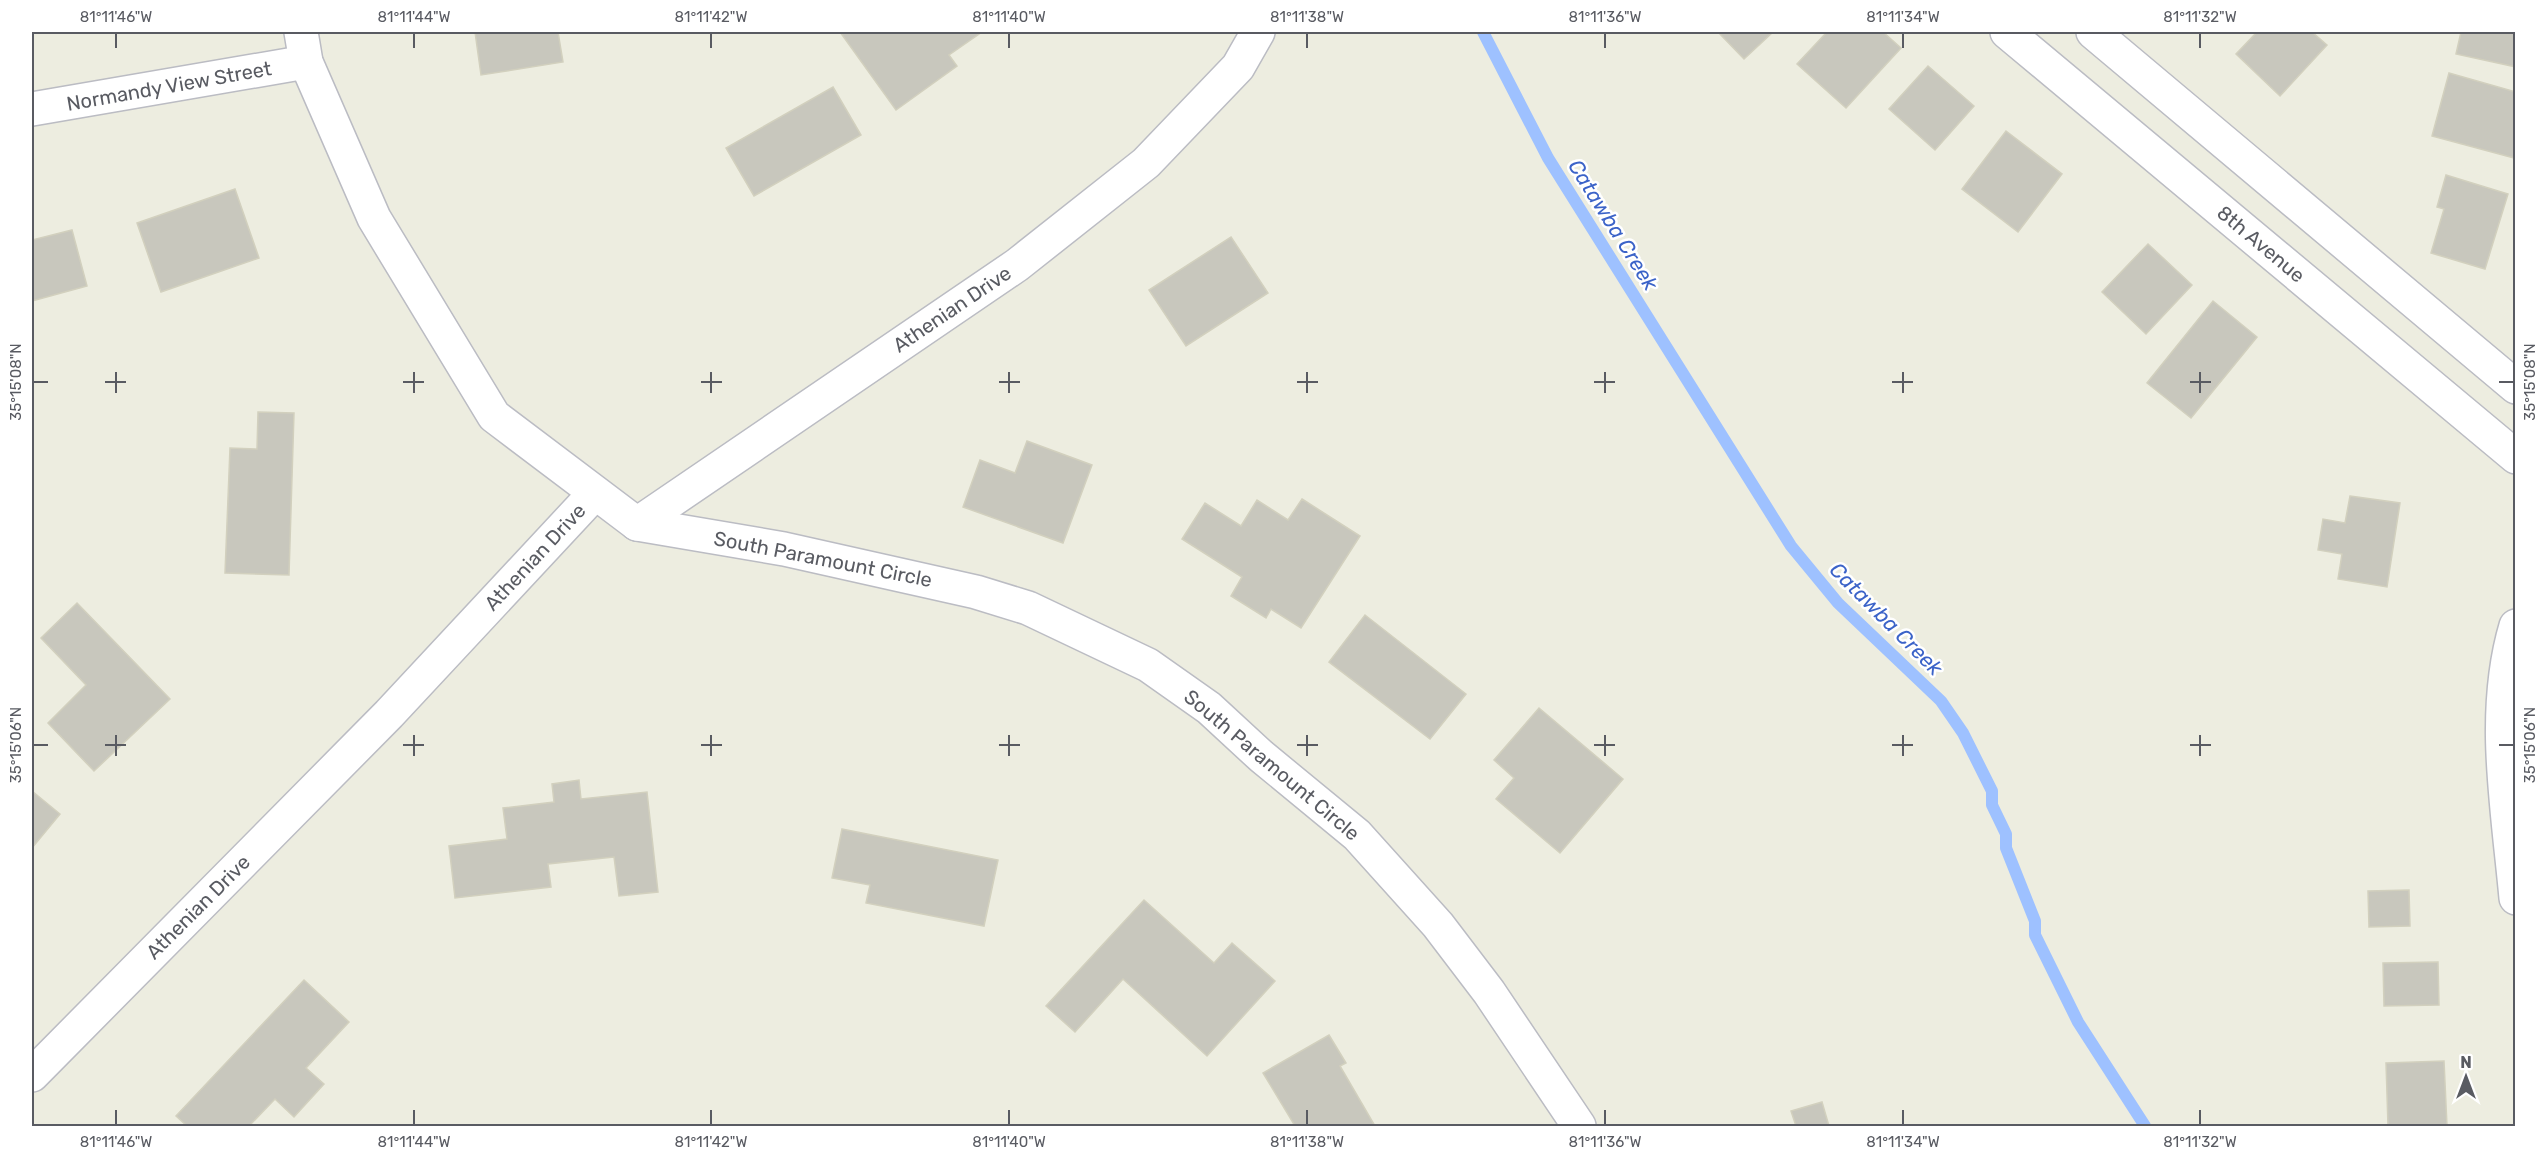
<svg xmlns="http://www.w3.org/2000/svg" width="2547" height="1158" font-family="Rubik,sans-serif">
	<rect width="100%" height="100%" fill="#edede0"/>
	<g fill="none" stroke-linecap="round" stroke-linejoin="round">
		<!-- stream -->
		<path stroke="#9ec1ff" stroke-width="12" d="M 1483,32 L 1548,158 L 1791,546 L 1838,603 L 1941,701 L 1963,733 L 1992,791 L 1992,805 L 2006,834 L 2006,848 L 2035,921 L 2035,935 L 2078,1022 L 2145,1126"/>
	</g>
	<!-- building -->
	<g fill="#c8c7bd" stroke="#d2d0be" stroke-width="1.5">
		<path d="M 475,32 L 558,32 L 563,62 L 481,75 Z"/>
		<path d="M 840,32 L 982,32 L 949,55 L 957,66 L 896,110 Z"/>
		<path d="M 1718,32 L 1773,32 L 1744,59 Z"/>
		<path d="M 1827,32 L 1883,32 L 1901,48 L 1846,108 L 1797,64 Z"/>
		<path d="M 2257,32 L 2312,32 L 2327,45 L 2280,96 L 2236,54 Z"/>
		<path d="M 2461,32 L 2516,32 L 2516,67 L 2456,54 Z"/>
		<path d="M 1928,66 L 1974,106 L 1935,150 L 1889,109 Z"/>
		<path d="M 2449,73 L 2516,92 L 2514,158 L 2432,136 Z"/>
		<path d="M 833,87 L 861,135 L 754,196 L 726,148 Z"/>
		<path d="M 2006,131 L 2062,174 L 2018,232 L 1962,189 Z"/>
		<path d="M 2446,175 L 2508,194 L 2485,269 L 2431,253 L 2444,209 L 2437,207 Z"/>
		<path d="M 235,189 L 259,258 L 161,292 L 137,223 Z"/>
		<path d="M 72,230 L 87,286 L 32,301 L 32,240 Z"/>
		<path d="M 1231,237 L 1268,293 L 1186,346 L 1149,290 Z"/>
		<path d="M 2148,244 L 2192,285 L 2146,334 L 2102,292 Z"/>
		<path d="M 2213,301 L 2257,337 L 2191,418 L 2147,383 Z"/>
		<path d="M 258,412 L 294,413 L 289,575 L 225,573 L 230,448 L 257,449 Z"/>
		<path d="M 1027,441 L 1092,465 L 1063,543 L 963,507 L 980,460 L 1015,473 Z"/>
		<path d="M 2350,496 L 2400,503 L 2387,587 L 2338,579 L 2342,554 L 2318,550 L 2323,519 L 2345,523 Z"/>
		<path d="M 1302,499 L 1360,536 L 1301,628 L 1271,609 L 1266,618 L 1231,596 L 1242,577 L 1182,539 L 1205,503 L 1241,526 L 1257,500 L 1288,520 Z"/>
		<path d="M 77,603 L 170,699 L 94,771 L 48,723 L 86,685 L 41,638 Z"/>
		<path d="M 1365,615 L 1466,694 L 1430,739 L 1329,662 Z"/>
		<path d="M 1539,708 L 1623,779 L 1560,853 L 1496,799 L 1514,778 L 1494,760 Z"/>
		<path d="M 579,780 L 581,799 L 647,792 L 658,892 L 619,896 L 614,857 L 548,864 L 551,887 L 455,898 L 449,846 L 507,839 L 503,808 L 554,802 L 552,784 Z"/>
		<path d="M 32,791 L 60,814 L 32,848 Z"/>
		<path d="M 842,829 L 998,860 L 984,926 L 866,903 L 870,885 L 832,878 Z"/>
		<path d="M 2409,890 L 2410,926 L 2369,927 L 2368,891 Z"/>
		<path d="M 1144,900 L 1214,963 L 1232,943 L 1275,981 L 1207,1056 L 1123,979 L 1075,1032 L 1046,1006 Z"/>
		<path d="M 2438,962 L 2439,1005 L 2384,1006 L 2383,963 Z"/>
		<path d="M 304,980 L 349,1022 L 306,1068 L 324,1084 L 294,1117 L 275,1099 L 249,1126 L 187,1126 L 176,1116 Z"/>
		<path d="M 1329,1035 L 1346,1063 L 1340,1066 L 1375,1126 L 1295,1126 L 1263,1073 Z"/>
		<path d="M 2444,1061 L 2447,1126 L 2388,1126 L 2386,1063 Z"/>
		<path d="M 1822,1102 L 1829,1126 L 1796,1126 L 1791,1111 Z"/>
	</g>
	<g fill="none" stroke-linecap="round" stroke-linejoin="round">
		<defs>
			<g id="minor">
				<path d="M 301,32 L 306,62 L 374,218 L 494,416 L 637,524 L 784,549 L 976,592 L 1028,608 L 1148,665 L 1209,708 L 1261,756 L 1357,835 L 1438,925 L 1489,992 L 1579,1126"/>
				<path d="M 2007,32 L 2516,457"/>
				<path d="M 2093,32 L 2516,387"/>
				<path d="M 32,109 L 306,62"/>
				<path d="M 637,524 L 1017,265 L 1146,163 L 1238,67 L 1258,32"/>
				<path d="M 2516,626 C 2490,713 2508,809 2516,898"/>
				<path d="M 32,1075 L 389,714 L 595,493"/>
			</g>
		</defs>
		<!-- minor casing -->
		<use href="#minor" stroke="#bbbcc3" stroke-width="36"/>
		<!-- minor -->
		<use href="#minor" stroke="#fff" stroke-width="33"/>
	</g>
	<!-- ticks -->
	<path fill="none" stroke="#595b62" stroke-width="2" d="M 116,33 L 116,48M 414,33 L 414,48M 711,33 L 711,48M 1009,33 L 1009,48M 1307,33 L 1307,48M 1605,33 L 1605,48M 1903,33 L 1903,48M 2200,33 L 2200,48M 116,372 L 116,393M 414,372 L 414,393M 711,372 L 711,393M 1009,372 L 1009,393M 1307,372 L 1307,393M 1605,372 L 1605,393M 1903,372 L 1903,393M 2200,372 L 2200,393M 33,382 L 48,382M 105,382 L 126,382M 403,382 L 424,382M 701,382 L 722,382M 999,382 L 1020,382M 1297,382 L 1318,382M 1594,382 L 1615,382M 1892,382 L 1913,382M 2190,382 L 2211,382M 2499,382 L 2514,382M 116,735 L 116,756M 414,735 L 414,756M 711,735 L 711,756M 1009,735 L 1009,756M 1307,735 L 1307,756M 1605,735 L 1605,756M 1903,735 L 1903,756M 2200,735 L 2200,756M 33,745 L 48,745M 105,745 L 126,745M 403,745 L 424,745M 701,745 L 722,745M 999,745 L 1020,745M 1297,745 L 1318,745M 1594,745 L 1615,745M 1892,745 L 1913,745M 2190,745 L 2211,745M 2499,745 L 2514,745M 116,1110 L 116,1125M 414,1110 L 414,1125M 711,1110 L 711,1125M 1009,1110 L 1009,1125M 1307,1110 L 1307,1125M 1605,1110 L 1605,1125M 1903,1110 L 1903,1125M 2200,1110 L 2200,1125"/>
	<g text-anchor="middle" stroke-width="5" stroke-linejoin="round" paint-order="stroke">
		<!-- street labels -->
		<g font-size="20" fill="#595b62" stroke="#fff">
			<text transform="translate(169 86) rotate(-10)" y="7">Normandy View Street</text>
			<text transform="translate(2261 244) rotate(40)" y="7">8th Avenue</text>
			<text transform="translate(952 309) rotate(-34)" y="7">Athenian Drive</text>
			<text transform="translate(535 557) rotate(-47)" y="7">Athenian Drive</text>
			<text transform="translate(823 559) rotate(11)" y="7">South Paramount Circle</text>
			<text transform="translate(1272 765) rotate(40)" y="7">South Paramount Circle</text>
			<text transform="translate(198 907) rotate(-45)" y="7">Athenian Drive</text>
		</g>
		<!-- water labels -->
		<g font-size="21" font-style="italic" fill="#3b63c8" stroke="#fff">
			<text transform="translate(1613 225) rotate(58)" y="7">Catawba Creek</text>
			<text transform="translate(1886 619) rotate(45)" y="7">Catawba Creek</text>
		</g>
	</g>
	<!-- border -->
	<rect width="2547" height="1158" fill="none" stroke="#ffffff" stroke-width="66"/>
	<!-- north arrow -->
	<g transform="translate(2466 1077)" stroke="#ffffff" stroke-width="4.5" paint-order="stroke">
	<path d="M0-4.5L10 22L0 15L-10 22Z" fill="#595b62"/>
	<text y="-9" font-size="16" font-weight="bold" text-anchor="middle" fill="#595b62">N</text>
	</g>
	<rect x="33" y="33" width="2481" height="1092" fill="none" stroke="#595b62" stroke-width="2"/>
	<g font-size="15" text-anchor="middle" fill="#595b62">
		<text x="116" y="22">81°11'46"W</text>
		<text x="414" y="22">81°11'44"W</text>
		<text x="711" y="22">81°11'42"W</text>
		<text x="1009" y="22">81°11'40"W</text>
		<text x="1307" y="22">81°11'38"W</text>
		<text x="1605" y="22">81°11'36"W</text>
		<text x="1903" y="22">81°11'34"W</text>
		<text x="2200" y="22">81°11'32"W</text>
		<text transform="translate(16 382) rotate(-90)" y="5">35°15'08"N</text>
		<text transform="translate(2530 382) rotate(-90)" y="5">35°15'08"N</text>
		<text transform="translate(16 745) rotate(-90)" y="5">35°15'06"N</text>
		<text transform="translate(2530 745) rotate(-90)" y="5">35°15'06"N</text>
		<text x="116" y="1147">81°11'46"W</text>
		<text x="414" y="1147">81°11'44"W</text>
		<text x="711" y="1147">81°11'42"W</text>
		<text x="1009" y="1147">81°11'40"W</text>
		<text x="1307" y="1147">81°11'38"W</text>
		<text x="1605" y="1147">81°11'36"W</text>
		<text x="1903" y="1147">81°11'34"W</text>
		<text x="2200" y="1147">81°11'32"W</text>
	</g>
</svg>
